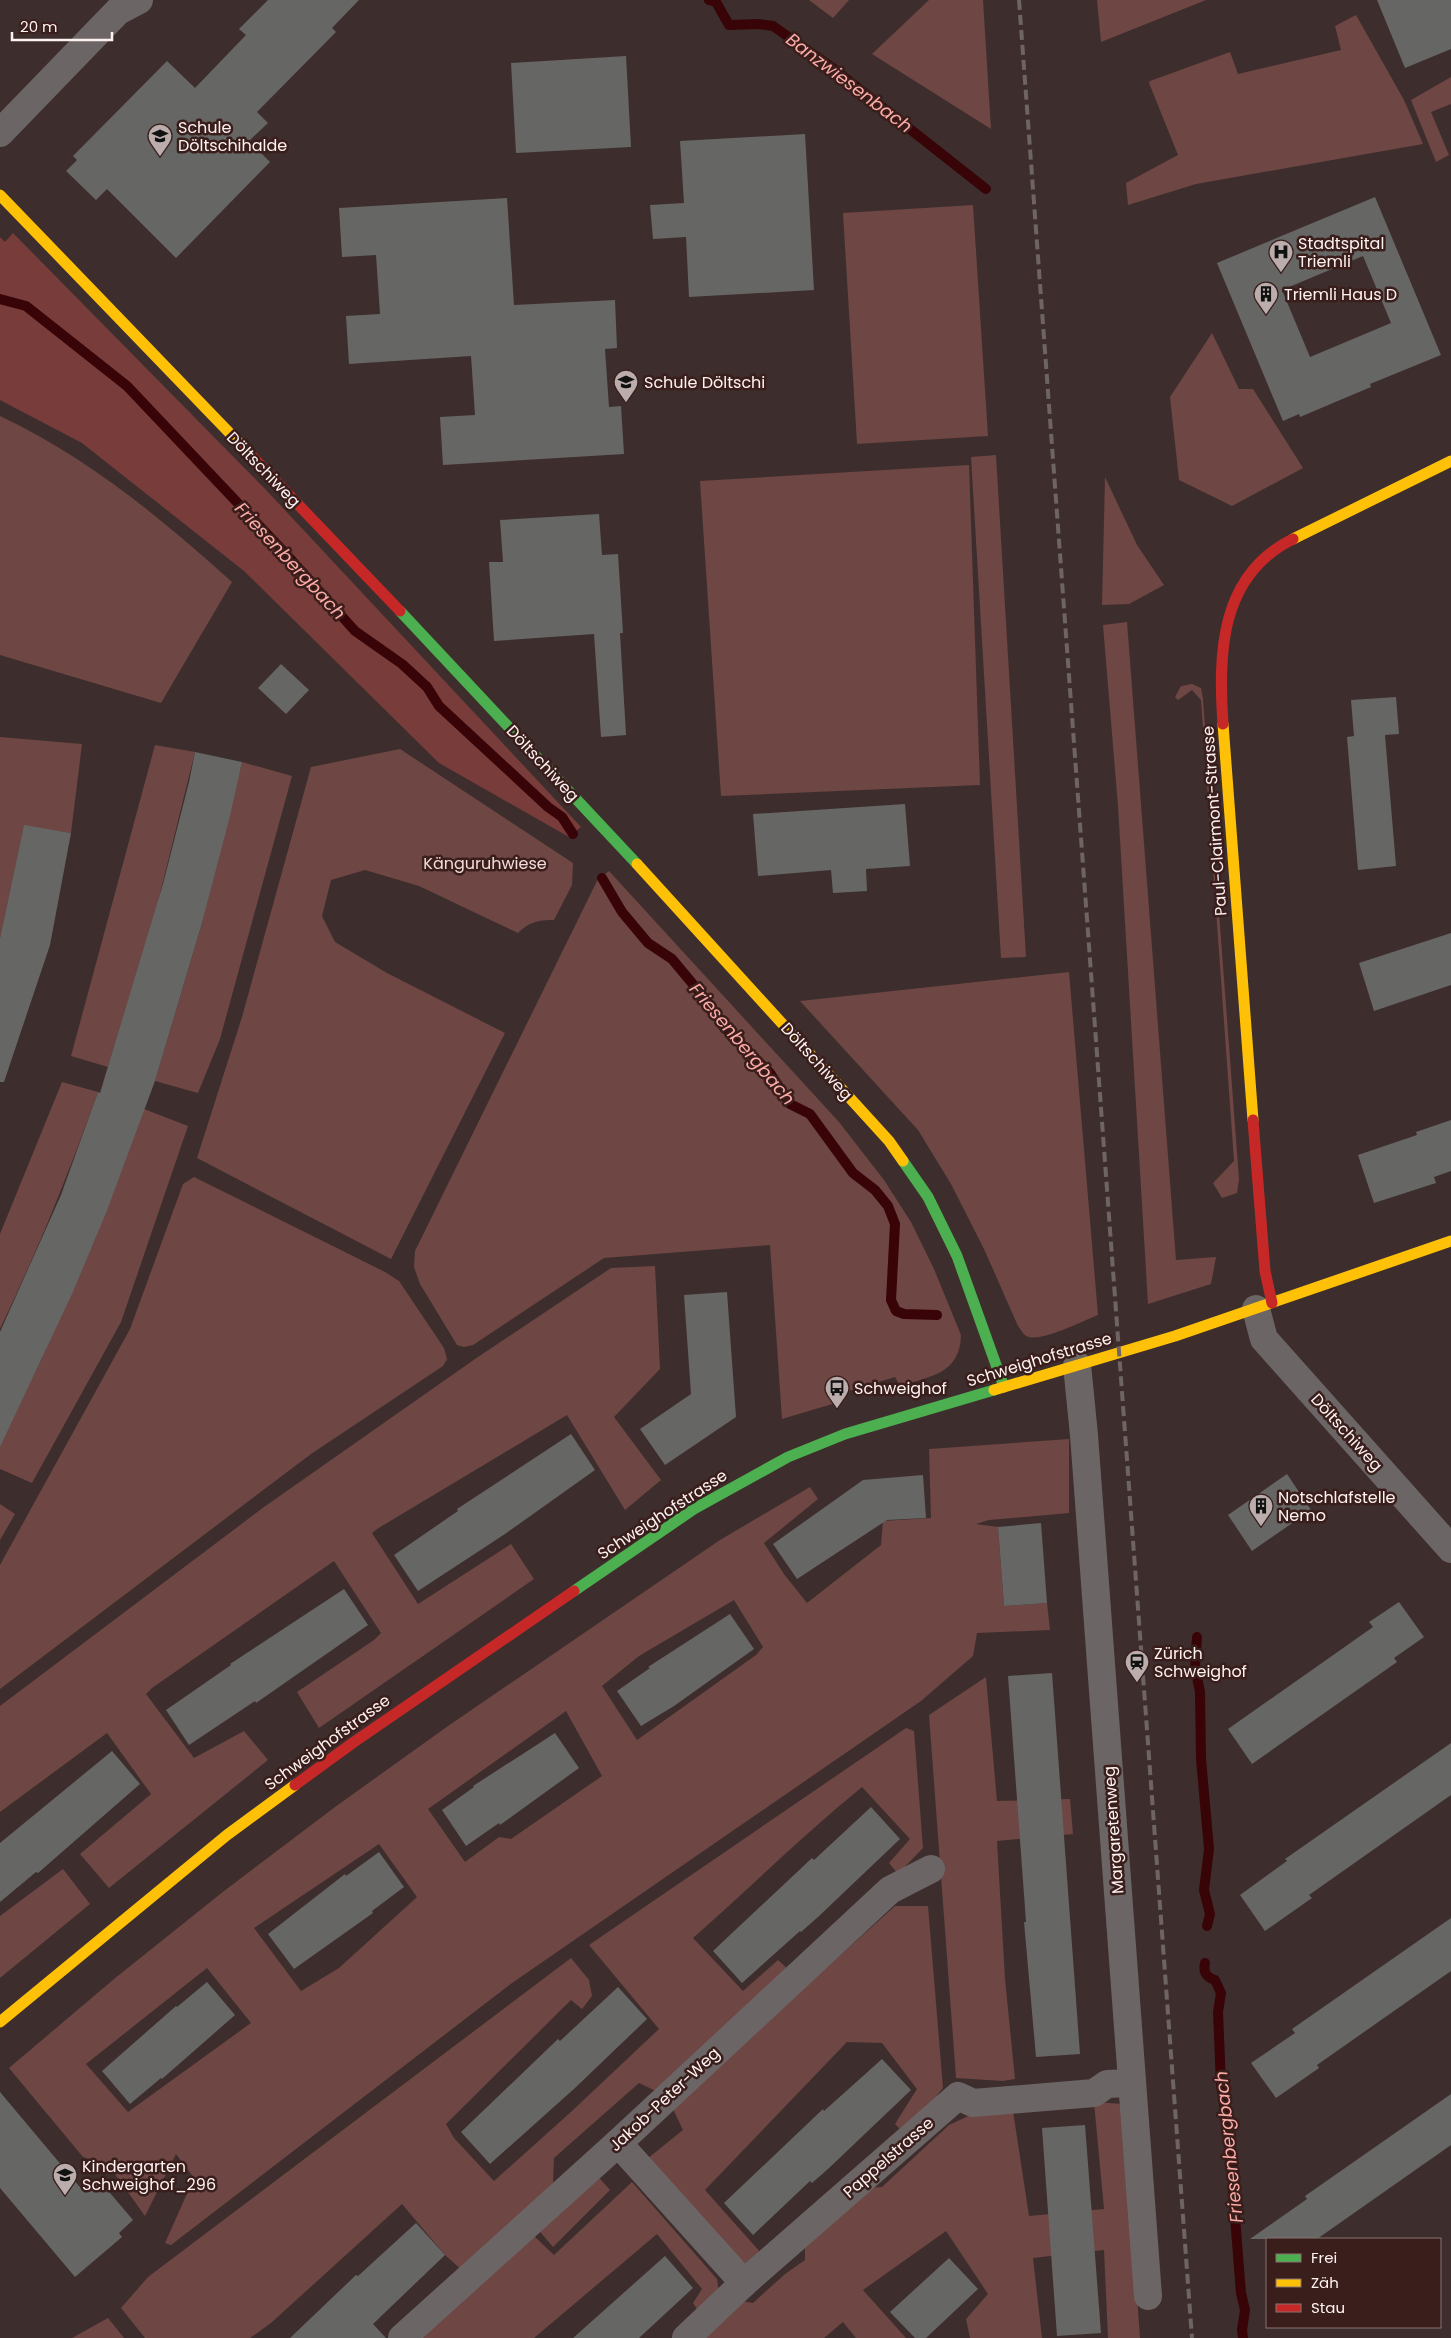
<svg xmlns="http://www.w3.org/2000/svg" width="1451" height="2338" font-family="Poppins,sans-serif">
	<rect width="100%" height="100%" fill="#3d2e2d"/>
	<!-- green -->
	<g fill="#6e4643" fill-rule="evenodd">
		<path d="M 809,0 L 849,0 L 833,18 Z"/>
		<path d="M 929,0 L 983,0 L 991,129 L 872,54 Z"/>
		<path d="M 1097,0 L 1206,0 L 1101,42 Z"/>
		<path d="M 1356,15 L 1404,100 L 1423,144 L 1196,184 L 1128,205 L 1126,183 L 1178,155 L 1149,83 L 1150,81 L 1230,52 L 1238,74 L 1341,50 L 1335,26 Z"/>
		<path d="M 1451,77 L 1451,104 L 1431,112 L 1449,155 L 1436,162 L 1411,100 Z"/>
		<path d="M 973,205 L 988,436 L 857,444 L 843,213 Z"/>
		<path d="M 1212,333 L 1239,389 L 1253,389 L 1303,468 L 1232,506 L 1179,480 L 1170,397 Z"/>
		<path d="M 0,416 C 87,457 161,518 232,582 L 161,703 L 0,655 Z"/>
		<path d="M 996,455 L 1026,957 L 1001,958 L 971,457 Z"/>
		<path d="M 969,465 L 980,785 L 721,796 L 700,481 Z"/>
		<path d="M 1105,477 L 1137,545 L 1164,585 L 1129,604 L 1102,605 Z"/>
		<path d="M 1127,622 L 1176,1260 L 1216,1257 L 1211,1284 L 1148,1304 L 1118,806 L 1103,625 Z"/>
		<path d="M 1192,684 L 1201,688 L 1203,699 L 1239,1179 L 1237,1193 L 1222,1198 L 1213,1183 L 1234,1161 L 1201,700 L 1192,690 L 1178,700 L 1175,697 L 1181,686 Z"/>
		<path d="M 0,737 L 82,744 L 71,833 L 24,826 L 0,938 Z"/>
		<path d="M 155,745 L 195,752 L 156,910 L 108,1067 L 71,1056 Z"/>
		<path d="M 400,749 L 573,863 L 572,885 L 554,920 C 537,920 530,922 518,933 L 419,886 L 365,870 L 331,880 L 322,916 L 335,942 L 387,973 L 505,1033 L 391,1259 L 197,1158 L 242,1017 L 311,767 Z"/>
		<path d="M 242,762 L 292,776 L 220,1039 L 198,1093 L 155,1081 L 202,923 Z"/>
		<path d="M 609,871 L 839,1122 L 884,1180 L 911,1222 L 934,1269 L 961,1335 C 960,1374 931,1376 900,1386 L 895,1377 L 839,1394 L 839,1402 L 782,1419 L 770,1245 L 604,1258 L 473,1345 L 464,1347 L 457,1345 L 420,1284 L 414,1267 L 415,1251 L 597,881 Z"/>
		<path d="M 1069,972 L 1098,1315 C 1083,1321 1043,1341 1029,1337 C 1024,1336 1021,1330 1018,1326 L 984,1249 L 951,1184 L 918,1130 L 800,1001 Z"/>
		<path d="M 62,1082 L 98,1092 C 69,1173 37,1252 0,1329 L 0,1234 Z"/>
		<path d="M 144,1109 L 188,1126 L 121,1322 L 32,1483 L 0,1469 L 0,1444 L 40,1362 L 95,1238 Z"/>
		<path d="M 194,1177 L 385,1272 L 399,1281 L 444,1348 L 447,1359 L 443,1366 L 311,1454 L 0,1689 L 0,1565 L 130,1329 L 183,1184 Z"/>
		<path d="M 655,1266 L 660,1369 L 614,1417 L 661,1480 L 625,1510 L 567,1415 L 377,1529 L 372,1533 L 418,1604 L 511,1544 L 534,1579 L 319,1728 L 297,1692 L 374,1640 L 381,1633 L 334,1561 L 152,1688 L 146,1694 L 194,1758 L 244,1731 L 268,1760 L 109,1888 L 80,1854 L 151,1794 L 107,1733 L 0,1812 L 0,1706 L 264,1507 L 475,1359 L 611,1268 Z"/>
		<path d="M 1069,1439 L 1069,1513 L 989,1520 L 976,1524 L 998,1527 L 1004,1606 L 1047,1603 L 1050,1630 L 977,1633 L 973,1656 L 921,1701 L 512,1983 L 171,2245 L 165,2243 L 194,2178 L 176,2154 L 145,2216 L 109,2166 L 83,2157 L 9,2068 L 114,1979 L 224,1891 L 335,1807 L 448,1726 L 720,1540 L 810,1487 L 818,1499 L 764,1543 L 784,1574 L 807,1603 L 881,1545 L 883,1521 L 931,1518 L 929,1449 ZM 734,1600 L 763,1647 L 756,1655 L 637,1740 L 602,1686 L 639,1656 ZM 566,1711 L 602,1776 L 511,1839 L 499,1837 L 465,1862 L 428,1809 ZM 379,1844 L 417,1897 L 339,1968 L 301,1991 L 254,1928 ZM 207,1968 L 251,2023 L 128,2112 L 86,2064 Z"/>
		<path d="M 0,1504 L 15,1514 L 0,1540 Z"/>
		<path d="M 986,1677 L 997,1801 L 1070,1799 L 1073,1834 L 997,1841 L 1005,1979 L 1015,2079 L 1003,2081 L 956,2078 L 929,1715 Z"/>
		<path d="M 906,1728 L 914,1731 L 923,1848 L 898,1874 L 889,1863 L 910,1839 L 862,1787 C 804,1834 750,1888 693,1938 L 743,1991 L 778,1960 L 790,1971 L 658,2092 L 639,2083 L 554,2158 L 553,2183 L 464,2272 L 445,2255 L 402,2204 L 271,2323 L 250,2338 L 145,2338 L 121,2308 L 148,2277 L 571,1958 L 589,1980 L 592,1996 L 582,2009 L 571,2000 L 446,2124 L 454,2138 L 494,2181 L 573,2110 L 659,2029 L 589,1945 Z"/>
		<path d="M 63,1869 L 90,1904 L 0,1978 L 0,1916 Z"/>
		<path d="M 895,1906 L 928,1906 L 943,2088 L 905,2134 L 895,2124 L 917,2089 L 882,2043 L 847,2042 L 705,2190 L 761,2253 L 750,2266 L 737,2261 L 647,2159 L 683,2130 L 672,2107 Z"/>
		<path d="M 1094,2102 L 1123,2104 L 1140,2338 L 1108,2338 L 1104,2250 L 1033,2258 L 1042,2338 L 970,2338 L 966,2319 L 988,2294 L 946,2231 L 863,2290 L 906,2338 L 856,2338 L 843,2322 L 824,2338 L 704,2338 L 741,2301 L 753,2303 L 785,2274 L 805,2260 L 805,2245 L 867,2188 L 882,2187 L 949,2125 L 979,2111 L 1013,2111 L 1029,2216 L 1104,2209 Z"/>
		<path d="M 594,2172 L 610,2190 L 553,2247 L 536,2227 Z"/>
		<path d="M 632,2182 L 717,2279 L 719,2293 L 700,2314 L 693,2303 L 702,2289 L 657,2234 L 534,2338 L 422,2338 L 534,2236 L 554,2255 Z"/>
		<path d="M 108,2318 L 124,2338 L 72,2338 Z"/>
	</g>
	<!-- forest -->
	<path fill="#783d3b" d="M 13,233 L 267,491 L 581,827 L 569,837 L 439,763 L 244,571 L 82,443 L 0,400 L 0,237 L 5,242 Z"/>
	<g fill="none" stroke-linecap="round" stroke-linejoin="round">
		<!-- stream -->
		<g stroke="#380407" stroke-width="10">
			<path d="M 709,0 L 716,2 L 729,25 L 759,24 L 773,26 L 830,66 L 986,189"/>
			<path d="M 0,299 L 26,306 L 127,386 L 286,554 L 355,631 L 402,664 L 427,687 L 439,706 L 548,807 L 562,817 L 573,834"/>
			<path d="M 602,878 L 622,912 L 648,943 L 672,959 L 707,1001 L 723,1026 L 770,1073 L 790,1104 L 810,1114 L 853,1173 L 875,1190 L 888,1206 L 895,1224 L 891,1300 L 896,1311 L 904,1314 L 937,1315"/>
			<path d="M 1197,1637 L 1195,1667 L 1200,1692 L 1201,1759 L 1209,1849 L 1204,1890 L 1210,1914 L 1207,1926"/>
			<path d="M 1205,1963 C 1203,1972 1206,1977 1215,1980 L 1221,1993 L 1218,2012 L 1221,2084 L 1234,2173 L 1233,2192 L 1241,2293 L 1245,2310 L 1242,2330 L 1243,2338"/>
		</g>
	</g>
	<!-- building -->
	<g fill="#666665" fill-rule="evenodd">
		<path d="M 268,0 L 359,0 L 332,28 L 336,32 L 257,112 L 268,123 L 249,141 L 270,162 L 176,258 L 107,189 L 96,200 L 66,171 L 77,160 L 73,156 L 167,61 L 195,88 L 246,35 L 239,29 Z"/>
		<path d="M 1377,0 L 1451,0 L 1451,49 L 1405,68 Z"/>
		<path d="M 626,56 L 631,147 L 516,153 L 511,63 Z"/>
		<path d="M 805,134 L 814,290 L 689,297 L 686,237 L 653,239 L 650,205 L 684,203 L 680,141 Z"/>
		<path d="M 1375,197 L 1441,355 L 1370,384 L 1371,387 L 1333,403 L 1300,417 L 1299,414 L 1283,421 L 1217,263 ZM 1363,256 L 1391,323 L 1310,357 L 1282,290 Z"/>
		<path d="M 507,198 L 514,305 L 615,300 L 617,348 L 605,349 L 609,407 L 621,406 L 624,454 L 443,465 L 440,417 L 475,415 L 471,356 L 349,364 L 346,316 L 380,314 L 376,255 L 342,257 L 339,208 Z"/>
		<path d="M 599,514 L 602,555 L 618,554 L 623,633 L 620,633 L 626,735 L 601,737 L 594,634 L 494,641 L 489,562 L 503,562 L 500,520 Z"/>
		<path d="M 281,664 L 309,690 L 286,714 L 258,688 Z"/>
		<path d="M 1396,697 L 1399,734 L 1385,735 L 1396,866 L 1358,870 L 1347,737 L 1354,736 L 1351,700 Z"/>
		<path d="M 195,752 L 242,762 L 230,816 L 202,923 L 155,1081 L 106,1213 L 72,1294 L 0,1447 L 0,1332 L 61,1195 L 98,1092 L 100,1093 L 163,884 L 189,782 Z"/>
		<path d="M 905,804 L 910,866 L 866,869 L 867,891 L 833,893 L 831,870 L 758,876 L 753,814 Z"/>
		<path d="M 24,825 L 71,833 L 50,945 L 4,1082 L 0,1082 L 0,938 Z"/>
		<path d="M 1451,933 L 1451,985 L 1374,1011 L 1359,963 Z"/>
		<path d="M 1451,1120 L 1451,1171 L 1434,1177 L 1436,1183 L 1374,1203 L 1358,1155 L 1417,1135 L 1416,1132 Z"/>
		<path d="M 727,1292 L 736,1417 L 665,1465 L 640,1429 L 691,1394 L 684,1295 Z"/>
		<path d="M 571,1434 L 595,1470 L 505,1534 L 418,1591 L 394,1555 L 458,1511 L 457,1509 Z"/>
		<path d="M 1287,1474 L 1311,1510 L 1252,1551 L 1228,1515 Z"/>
		<path d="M 923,1475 L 926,1518 L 887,1520 L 797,1579 L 773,1544 L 863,1480 Z"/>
		<path d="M 1041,1523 L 1047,1603 L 1004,1606 L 998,1527 Z"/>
		<path d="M 344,1589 L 368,1625 L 256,1703 L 255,1701 L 189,1745 L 166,1710 L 231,1665 L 230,1664 Z"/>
		<path d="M 1399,1602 L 1424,1637 L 1394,1658 L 1397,1662 L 1252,1764 L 1228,1729 L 1373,1627 L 1369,1622 Z"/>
		<path d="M 730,1614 L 754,1649 L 674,1706 L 641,1726 L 617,1691 L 650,1668 L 648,1667 Z"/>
		<path d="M 1052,1673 L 1080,2054 L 1036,2057 L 1024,1922 L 1026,1922 L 1008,1676 Z"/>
		<path d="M 555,1733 L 579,1768 L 500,1825 L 499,1823 L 466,1846 L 442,1810 L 474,1787 L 473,1786 Z"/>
		<path d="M 1451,1743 L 1451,1795 L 1309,1895 L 1312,1898 L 1265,1931 L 1240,1895 L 1287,1861 L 1285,1859 Z"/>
		<path d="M 112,1751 L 140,1784 L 38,1873 L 36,1872 L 0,1902 L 0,1843 Z"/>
		<path d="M 871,1807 L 900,1839 L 818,1917 L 801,1932 L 800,1931 L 742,1983 L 713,1951 L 812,1858 L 814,1860 Z"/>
		<path d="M 379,1852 L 404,1887 L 372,1911 L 373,1913 L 294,1969 L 268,1934 L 345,1874 L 346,1876 Z"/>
		<path d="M 1451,1918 L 1451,1971 L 1317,2065 L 1319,2068 L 1276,2098 L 1251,2063 L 1295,2033 L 1292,2029 Z"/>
		<path d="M 207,1982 L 235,2015 L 162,2079 L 161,2078 L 130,2104 L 102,2071 L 176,2006 L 177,2007 Z"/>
		<path d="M 618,1987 L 647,2019 L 575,2088 L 490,2164 L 461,2132 L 558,2039 L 560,2041 Z"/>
		<path d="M 882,2059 L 911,2090 L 828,2169 L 812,2183 L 810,2181 L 753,2235 L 724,2203 L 823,2109 L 824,2111 Z"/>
		<path d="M 0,2092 L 84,2192 L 99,2180 L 133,2220 L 119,2233 L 122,2237 L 75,2277 L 0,2188 Z"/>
		<path d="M 1451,2094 L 1451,2145 L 1317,2239 L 1250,2239 L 1307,2199 L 1305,2196 Z"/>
		<path d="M 1085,2125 L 1101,2333 L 1057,2336 L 1042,2128 Z"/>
		<path d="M 416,2223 L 445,2255 L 373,2324 L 386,2338 L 290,2338 L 356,2275 L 358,2276 Z"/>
		<path d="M 665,2256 L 693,2288 L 639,2338 L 573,2338 Z"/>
		<path d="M 949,2258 L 978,2289 L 926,2338 L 915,2338 L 890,2312 Z"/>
	</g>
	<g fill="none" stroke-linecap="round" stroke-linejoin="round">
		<!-- street -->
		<g stroke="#6c6565" stroke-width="28">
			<path d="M 0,133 L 118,11 L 139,0"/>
			<path d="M 1256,1309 L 1264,1339 L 1451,1549"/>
			<path d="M 1077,1365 L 1084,1435 L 1148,2296"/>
			<path d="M 618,2143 L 744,2283"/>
			<path d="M 402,2338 L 618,2143 L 890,1890 L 931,1869"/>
			<path d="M 686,2338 L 744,2283 L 958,2096 L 973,2103 L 1094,2093 L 1107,2084 L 1132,2083"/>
		</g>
		<!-- fast -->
		<g stroke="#4caf50" stroke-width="11">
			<path d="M 400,611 L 637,864"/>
			<path d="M 903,1161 L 928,1197 L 957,1256 L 1004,1387"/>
			<path d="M 574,1591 L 694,1509 L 788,1457 L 845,1434 L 994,1390"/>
		</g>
		<!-- slow -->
		<g stroke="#ffc107" stroke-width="11">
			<path d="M 0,195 L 245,449"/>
			<path d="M 1293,539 L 1451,461"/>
			<path d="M 1223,724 L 1253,1120"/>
			<path d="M 637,864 L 889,1141 L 903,1161"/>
			<path d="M 994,1390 L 1175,1336 L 1451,1241"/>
			<path d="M 0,2022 L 227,1835 L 295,1785"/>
		</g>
		<!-- jam -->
		<g stroke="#c62828" stroke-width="11">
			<path d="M 245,449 L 400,611"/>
			<path d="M 1223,724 C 1218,653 1220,575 1293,539"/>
			<path d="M 1253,1120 L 1265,1271 L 1272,1303"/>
			<path d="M 295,1785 L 354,1742 L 574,1591"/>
		</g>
		<!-- rail -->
		<path stroke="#6e6464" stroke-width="4" stroke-dasharray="10 5" stroke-linecap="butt" d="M 1019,0 L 1192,2338"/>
	</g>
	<!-- icons -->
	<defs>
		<symbol id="school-pin" viewBox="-11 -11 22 30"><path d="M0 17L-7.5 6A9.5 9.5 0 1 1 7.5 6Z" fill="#baadac" stroke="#391e1c"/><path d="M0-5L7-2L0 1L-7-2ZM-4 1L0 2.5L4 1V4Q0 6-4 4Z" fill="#111"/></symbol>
		<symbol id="hospital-pin" viewBox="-11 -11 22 30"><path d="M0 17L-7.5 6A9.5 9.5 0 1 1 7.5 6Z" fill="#baadac" stroke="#391e1c"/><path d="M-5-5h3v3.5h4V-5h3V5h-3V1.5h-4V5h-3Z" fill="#111"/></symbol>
		<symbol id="building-pin" viewBox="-11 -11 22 30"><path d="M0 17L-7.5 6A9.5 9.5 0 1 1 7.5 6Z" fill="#baadac" stroke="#391e1c"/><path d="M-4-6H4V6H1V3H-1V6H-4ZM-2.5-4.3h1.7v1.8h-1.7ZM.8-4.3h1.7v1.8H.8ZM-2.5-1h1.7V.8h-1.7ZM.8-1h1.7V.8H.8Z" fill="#111"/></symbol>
		<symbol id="bus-pin" viewBox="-11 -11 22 30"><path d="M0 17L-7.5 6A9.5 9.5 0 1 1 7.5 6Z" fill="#baadac" stroke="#391e1c"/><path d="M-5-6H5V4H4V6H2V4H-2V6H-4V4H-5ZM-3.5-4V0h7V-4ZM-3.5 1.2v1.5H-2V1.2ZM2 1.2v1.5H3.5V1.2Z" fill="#111"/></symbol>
		<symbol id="station-pin" viewBox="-11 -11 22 30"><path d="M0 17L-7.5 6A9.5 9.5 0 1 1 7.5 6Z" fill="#baadac" stroke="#391e1c"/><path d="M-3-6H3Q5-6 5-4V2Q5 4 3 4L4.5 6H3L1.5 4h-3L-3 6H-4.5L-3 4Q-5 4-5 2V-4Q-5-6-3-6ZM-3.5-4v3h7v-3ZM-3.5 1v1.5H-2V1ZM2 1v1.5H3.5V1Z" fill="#111"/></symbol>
	</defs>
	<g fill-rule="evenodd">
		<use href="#school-pin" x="146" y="122" width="28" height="38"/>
		<use href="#hospital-pin" x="1267" y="238" width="28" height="38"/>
		<use href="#building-pin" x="1252" y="280" width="28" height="38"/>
		<use href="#school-pin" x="612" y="368" width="28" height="38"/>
		<use href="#bus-pin" x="823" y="1374" width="28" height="38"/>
		<use href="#building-pin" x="1247" y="1492" width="28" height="38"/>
		<use href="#station-pin" x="1123" y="1648" width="28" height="38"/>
		<use href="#school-pin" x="51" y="2161" width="28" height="38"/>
	</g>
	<g text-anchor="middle" stroke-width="5" stroke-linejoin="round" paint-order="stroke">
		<!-- poi labels -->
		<g font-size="16" fill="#fef2f1" stroke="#391e1c" text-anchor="start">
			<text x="178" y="133">Schule<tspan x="178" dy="18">Döltschihalde</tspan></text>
			<text x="1298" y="249">Stadtspital<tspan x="1298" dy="18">Triemli</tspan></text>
			<text x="1284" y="300">Triemli Haus D</text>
			<text x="644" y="388">Schule Döltschi</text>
			<text x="854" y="1394">Schweighof</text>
			<text x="1278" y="1503">Notschlafstelle<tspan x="1278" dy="18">Nemo</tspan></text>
			<text x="1154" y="1659">Zürich<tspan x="1154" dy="18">Schweighof</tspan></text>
			<text x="82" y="2172">Kindergarten<tspan x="82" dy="18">Schweighof_296</tspan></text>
		</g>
		<!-- street labels -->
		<g font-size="16" fill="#fef2f1" stroke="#391e1c">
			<text transform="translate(264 469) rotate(46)" y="6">Döltschiweg</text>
			<text transform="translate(543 763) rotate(47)" y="6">Döltschiweg</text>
			<text transform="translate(1214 821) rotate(-94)" y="6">Paul-Clairmont-Strasse</text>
			<text transform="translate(817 1061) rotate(48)" y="6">Döltschiweg</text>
			<text transform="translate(1039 1359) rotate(-17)" y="6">Schweighofstrasse</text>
			<text transform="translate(1347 1432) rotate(48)" y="6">Döltschiweg</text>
			<text transform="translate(662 1514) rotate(-33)" y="6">Schweighofstrasse</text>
			<text transform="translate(327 1742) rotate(-36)" y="6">Schweighofstrasse</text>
			<text transform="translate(1113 1830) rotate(-94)" y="6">Margaretenweg</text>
			<text transform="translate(664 2099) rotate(-43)" y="6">Jakob-Peter-Weg</text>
			<text transform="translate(888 2157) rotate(-41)" y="6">Pappelstrasse</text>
		</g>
		<!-- park labels -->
		<g font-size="16" fill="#f2dcda" stroke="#391e1c">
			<text x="485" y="869">Känguruhwiese</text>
		</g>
		<!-- water labels -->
		<g font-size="18" font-style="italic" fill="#fdaba6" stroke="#391e1c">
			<text transform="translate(849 83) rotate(37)" y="6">Banzwiesenbach</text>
			<text transform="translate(290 561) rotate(47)" y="6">Friesenbergbach</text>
			<text transform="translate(742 1044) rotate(50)" y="6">Friesenbergbach</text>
			<text transform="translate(1229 2147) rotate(-96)" y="6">Friesenbergbach</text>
		</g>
	</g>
	<!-- legend -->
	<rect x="1266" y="2238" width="175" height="90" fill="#391e1c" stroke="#887371"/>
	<rect x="1276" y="2254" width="25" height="8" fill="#4caf50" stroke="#887371"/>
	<text x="1311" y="2263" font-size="15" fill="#fef2f1">Frei</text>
	<rect x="1276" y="2279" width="25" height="8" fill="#ffc107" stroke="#887371"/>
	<text x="1311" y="2288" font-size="15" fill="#fef2f1">Zäh</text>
	<rect x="1276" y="2304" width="25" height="8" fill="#c62828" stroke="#887371"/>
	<text x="1311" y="2313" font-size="15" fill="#fef2f1">Stau</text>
	<!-- scale -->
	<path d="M12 32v8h100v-8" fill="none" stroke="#fef2f1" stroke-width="2.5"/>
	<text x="20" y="32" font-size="15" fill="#fef2f1" stroke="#391e1c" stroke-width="4" paint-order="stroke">20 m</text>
</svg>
